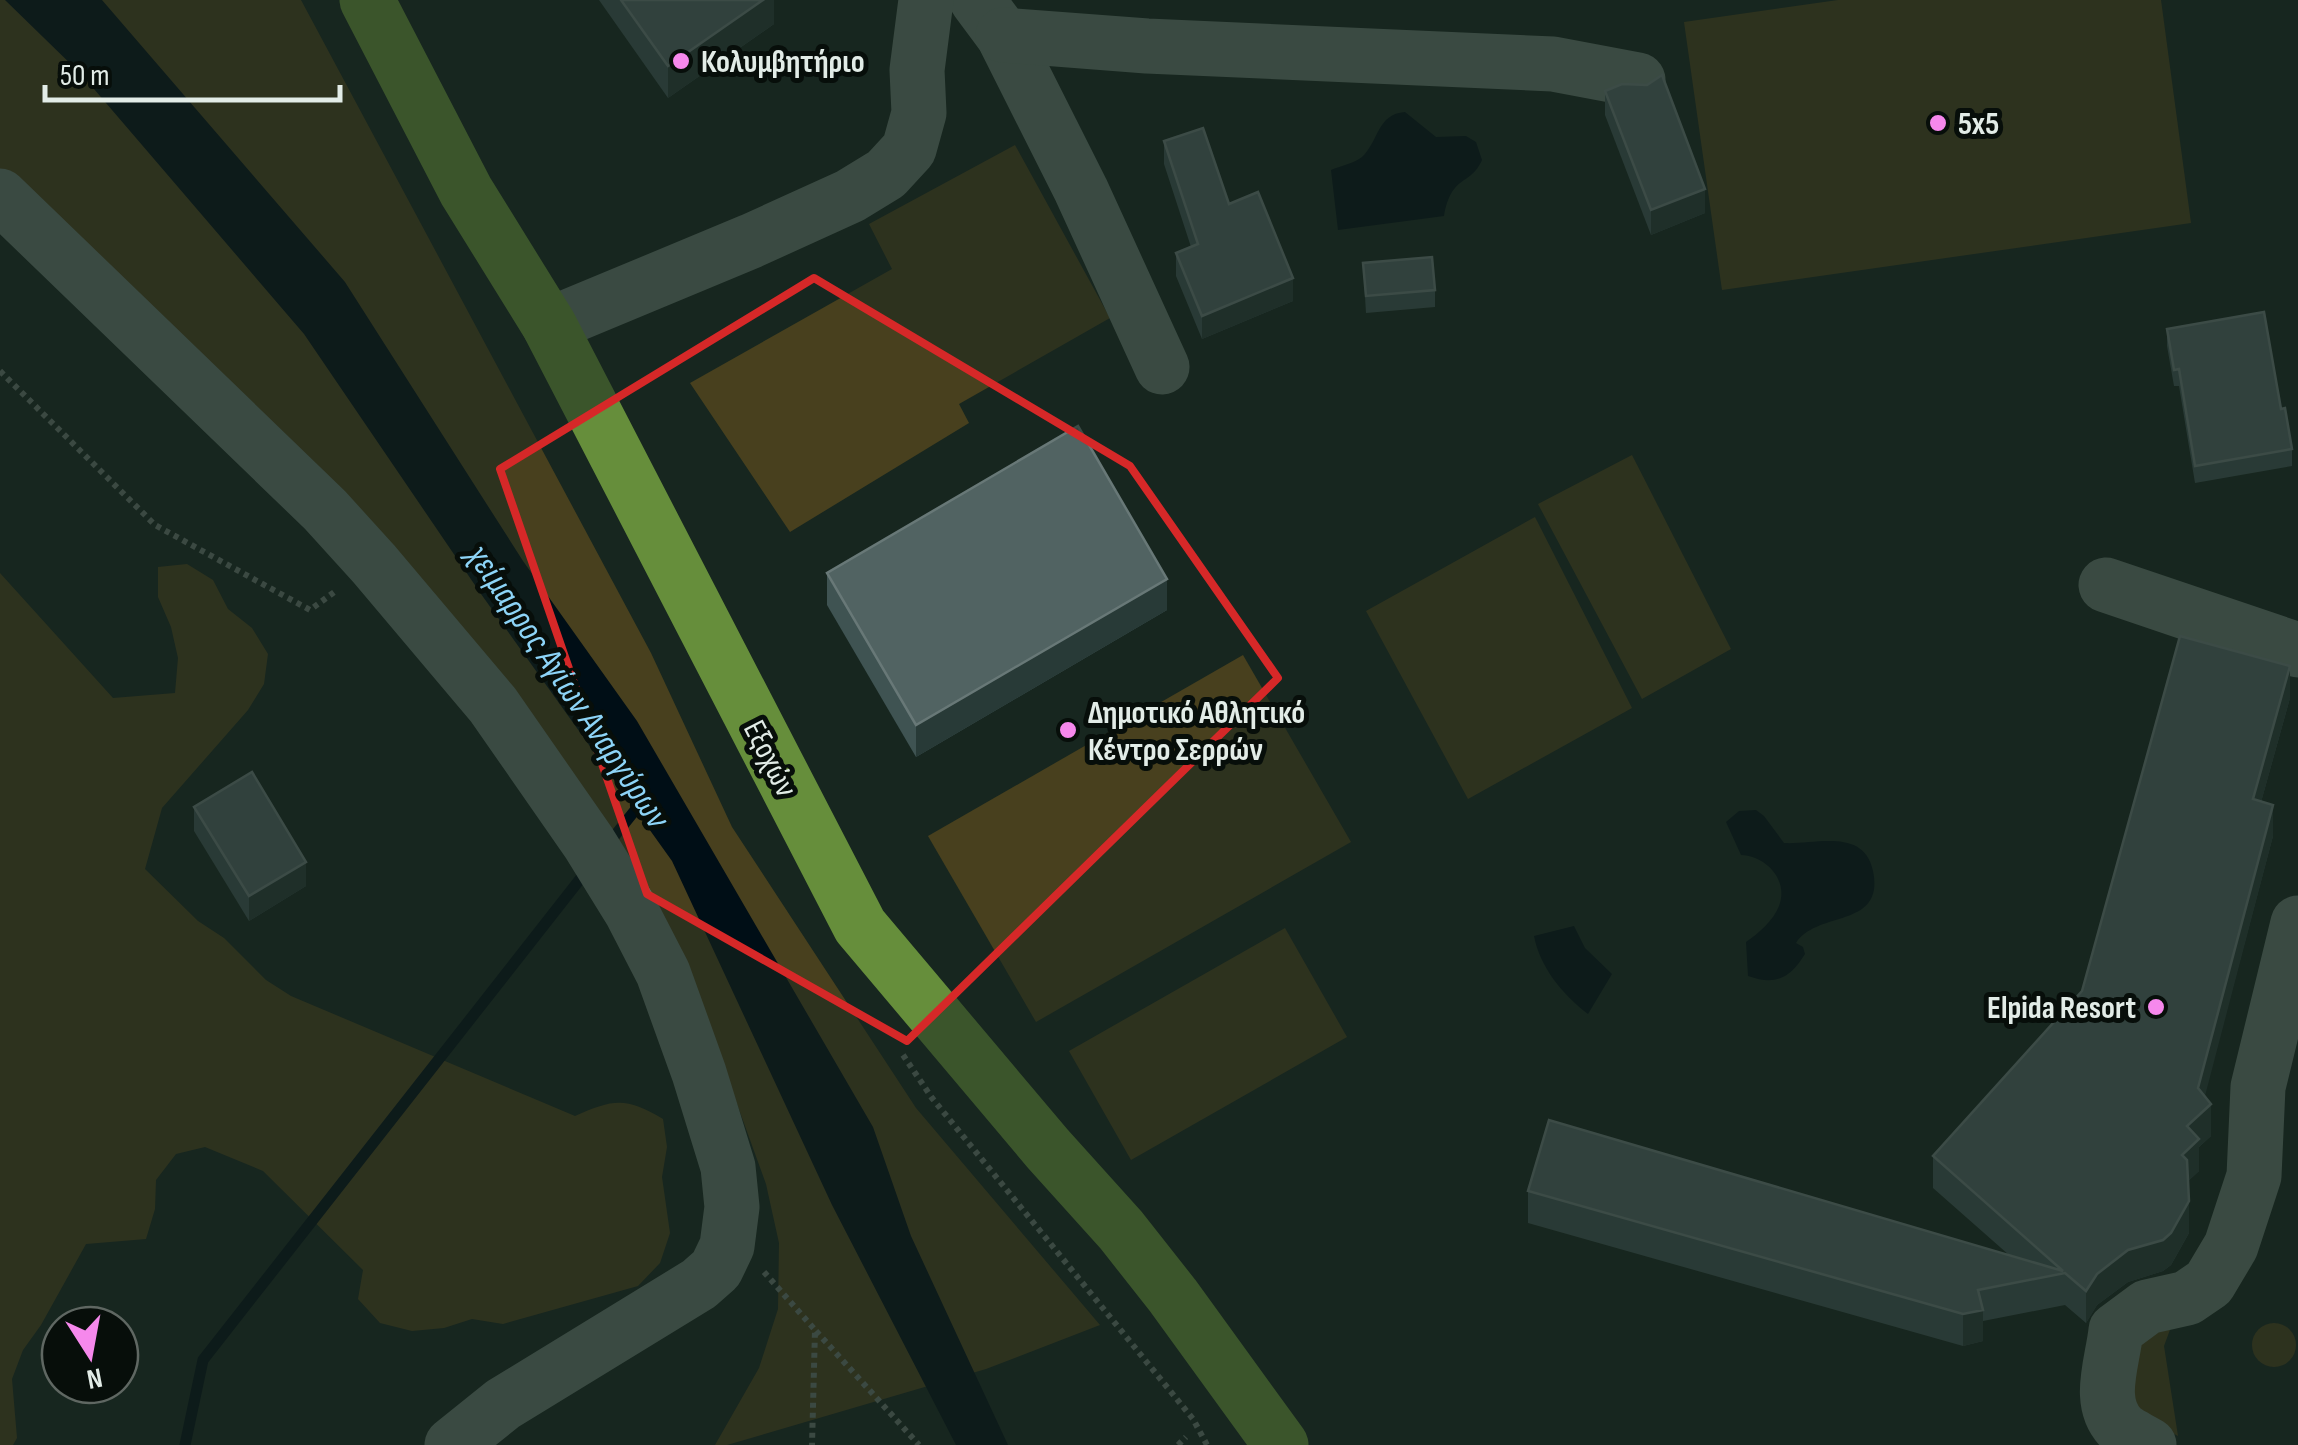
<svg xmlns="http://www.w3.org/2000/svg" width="2298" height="1445" font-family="'Sofia Sans Condensed',sans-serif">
	<rect width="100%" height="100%" fill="#17261f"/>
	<!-- green -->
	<g fill="#48401e">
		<path d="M 0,0 L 301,0 L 651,653 L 732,827 L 916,1108 L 1100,1325 L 986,1369 L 727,1445 L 715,1445 L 759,1368 L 778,1309 L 779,1243 L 766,1184 L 724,1068 L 612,858 L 0,176 Z"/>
		<path d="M 1838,0 L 2161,0 L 2191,223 L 1722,290 L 1684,22 Z"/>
		<path d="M 1015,145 L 1110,318 L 959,404 L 969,423 L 790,532 L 690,383 L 892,269 L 869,224 Z"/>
		<path d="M 1632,455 L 1731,649 L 1642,699 L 1538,504 Z"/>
		<path d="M 1535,517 L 1632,708 L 1468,799 L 1366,611 Z"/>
		<path d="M 187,564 L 213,580 L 228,609 L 252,628 L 268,654 L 264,684 L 248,710 L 162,808 L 145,869 L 198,921 L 224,938 L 266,980 L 291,996 L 575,1116 C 614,1099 626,1097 663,1119 L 667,1147 L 662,1177 L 670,1233 L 660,1263 L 638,1286 L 503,1324 L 472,1319 L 444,1328 L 412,1331 L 380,1323 L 358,1299 L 363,1270 L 263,1171 L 205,1147 L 176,1154 L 156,1180 L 155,1209 L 146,1239 L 86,1244 L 41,1325 L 23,1350 L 12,1379 L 17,1438 L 13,1445 L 0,1445 L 0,573 L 113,698 L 175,693 L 178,658 L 171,627 L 158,597 L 158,567 Z"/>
		<path d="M 1243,655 L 1351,842 L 1036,1022 L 928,836 Z"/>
		<path d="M 1285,928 L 1347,1037 L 1131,1160 L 1069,1051 Z"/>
		<circle cx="2274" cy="1345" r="22"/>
		<path d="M 2171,1327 L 2164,1346 L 2178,1436 L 2131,1411 L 2124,1345 Z"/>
	</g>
	<!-- water -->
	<g fill="#000e16">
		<path d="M 5,0 L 102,0 L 345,282 L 523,561 L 637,721 L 873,1127 L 911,1236 L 1008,1445 L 956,1445 L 832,1205 L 672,861 L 481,594 L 304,334 L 82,75 Z"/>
		<path d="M 1405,112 L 1436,137 L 1466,136 L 1476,142 L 1482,160 C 1470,187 1452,173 1444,216 L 1338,230 L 1331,170 C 1340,166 1355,163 1362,157 C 1379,141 1377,114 1405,112 Z"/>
		<path d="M 1756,810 L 1764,816 L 1784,843 C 1814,845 1864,827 1873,871 C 1885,929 1817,910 1796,943 L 1803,947 L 1805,954 C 1790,978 1776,986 1748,976 L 1746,942 C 1759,933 1773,921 1779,906 C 1789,880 1766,856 1741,855 L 1726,822 L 1739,811 Z"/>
		<path d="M 1574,926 L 1585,948 L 1612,974 L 1588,1014 C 1562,994 1540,967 1534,936 Z"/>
	</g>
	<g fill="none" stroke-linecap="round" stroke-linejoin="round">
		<!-- stream -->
		<g stroke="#000e16" stroke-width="11">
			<path d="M 609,843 L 644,799"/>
			<path d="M 185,1445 L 203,1360 L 588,869"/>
		</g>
		<!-- path -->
		<g stroke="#66736d" stroke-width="6" stroke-dasharray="5 5" stroke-linecap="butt">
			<path d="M 0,371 L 155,525 L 310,610 L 337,590"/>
			<path d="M 903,1055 L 932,1098 L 1193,1419 L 1207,1445"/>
			<path d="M 764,1272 L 815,1330 L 812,1445"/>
			<path d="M 816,1331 L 919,1445"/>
			<path d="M 1178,1445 L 1186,1437"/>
		</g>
		<!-- minor -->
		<g stroke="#64766d" stroke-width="55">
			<path d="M 977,0 L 1003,35 L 1081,190 L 1162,367"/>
			<path d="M 1003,35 L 1147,46 L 1553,64 L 1638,80"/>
			<path d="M 0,196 L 325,510 L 374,564 L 493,705 L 589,843 L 631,911 L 663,973 L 699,1073 L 728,1167 L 732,1207 L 727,1246 L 716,1269 L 699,1284 L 503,1404 L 452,1445"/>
			<path d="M 549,325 L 751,241 L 850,196 L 886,174 L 909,149 L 919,113 L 917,70 L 926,0"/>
			<path d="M 2106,585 L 2298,650"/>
			<path d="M 2149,1445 C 2141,1440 2129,1435 2122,1429 C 2095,1403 2113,1362 2116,1330 L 2147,1307 L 2187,1298 L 2209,1283 L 2231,1246 L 2254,1176 L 2258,1087 L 2298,923"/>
		</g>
		<!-- major -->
		<path stroke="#668e3b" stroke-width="55" d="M 367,0 L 466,191 L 549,325 L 860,926 L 1048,1149 L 1121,1230 L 1173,1296 L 1281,1445"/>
	</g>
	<!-- wall -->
	<g fill="#3f5352">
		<path d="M 599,0 L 774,0 L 774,24 L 668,98 Z"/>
		<path d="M 1605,91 L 1705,213 L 1651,235 L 1605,115 Z"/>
		<path d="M 1164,141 L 1293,301 L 1202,339 L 1176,276 L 1176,253 L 1191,247 L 1164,164 Z"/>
		<path d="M 1363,263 L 1435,290 L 1435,307 L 1366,313 Z"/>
		<path d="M 2167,329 L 2281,409 L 2292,449 L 2292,466 L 2195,483 L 2179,386 L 2174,386 L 2167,346 Z"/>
		<path d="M 827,573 L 1167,610 L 916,757 L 827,605 Z"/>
		<path d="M 2290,698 L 2261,802 L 2273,836 L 2204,1096 L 2211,1136 L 2199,1147 L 2199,1171 L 2188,1181 L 2189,1233 L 2171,1265 L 2163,1271 L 2128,1282 L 2097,1305 L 2086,1323 L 2065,1305 L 1983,1321 L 1983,1341 L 1963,1346 L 1528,1223 L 1528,1191 L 2009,1255 L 1933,1188 L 1933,1156 L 2082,991 Z"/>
		<path d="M 194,807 L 306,886 L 249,921 L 194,831 Z"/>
	</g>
	<!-- shaded-wall -->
	<g fill="#283a37">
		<path d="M 763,0 L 774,0 L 774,24 L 668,98 L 668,66 Z"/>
		<path d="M 1705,189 L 1705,213 L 1651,235 L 1651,210 Z"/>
		<path d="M 1293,278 L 1293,301 L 1202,339 L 1202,316 Z"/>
		<path d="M 1167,579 L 1167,610 L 916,757 L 916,725 Z"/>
		<path d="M 2290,666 L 2290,698 L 2253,831 L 2253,799 Z"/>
		<path d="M 2273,805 L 2273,836 L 2200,1115 L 2211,1104 L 2211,1136 L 2199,1147 L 2199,1171 L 2182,1187 L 2182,1155 L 2187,1126 Z"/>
		<path d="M 306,862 L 306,886 L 249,921 L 249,896 Z"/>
		<path d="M 2189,1201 L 2189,1233 L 2171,1265 L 2163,1271 L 2128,1282 L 2097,1305 L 2086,1323 L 2086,1291 L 2097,1274 Z"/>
		<path d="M 1983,1310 L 1983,1341 L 1963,1346 L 1963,1314 Z"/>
	</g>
	<!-- building -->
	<g fill="#516362" stroke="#687877" stroke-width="2.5">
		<path d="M 621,0 L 763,0 L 668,66 Z"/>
		<path d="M 1662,75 L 1705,189 L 1651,210 L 1605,91 L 1622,84 L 1647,85 Z"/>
		<path d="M 1203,128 L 1229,204 L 1258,192 L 1293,278 L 1202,316 L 1176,253 L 1198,244 L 1164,141 Z"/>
		<path d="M 1432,257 L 1435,290 L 1366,296 L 1363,263 Z"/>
		<path d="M 2264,312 L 2281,409 L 2285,408 L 2292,449 L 2195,466 L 2179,369 L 2174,370 L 2167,329 Z"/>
		<path d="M 1078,426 L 1167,579 L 916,725 L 827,573 Z"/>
		<path d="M 2180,636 L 2290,666 L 2253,799 L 2273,805 L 2198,1088 L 2211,1104 L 2187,1126 L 2199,1139 L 2182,1155 L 2187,1160 L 2189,1201 L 2171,1233 L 2163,1240 L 2128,1250 L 2097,1274 L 2086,1291 L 2065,1273 L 1978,1290 L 1983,1310 L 1963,1314 L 1528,1191 L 1549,1120 L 2063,1271 L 1933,1156 L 2082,991 Z"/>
		<path d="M 252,772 L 306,862 L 249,896 L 194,807 Z"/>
	</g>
	<!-- marked area -->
	<path d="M0 0H2298V1445H0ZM 814,278 L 1130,466 L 1278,678 L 907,1041 L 647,894 L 500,469 Z" fill="#17261f" fill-opacity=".55" fill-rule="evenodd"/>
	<path fill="none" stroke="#d62828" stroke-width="8" stroke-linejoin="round" d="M 814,278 L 1130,466 L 1278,678 L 907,1041 L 647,894 L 500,469 Z"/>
	<!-- markers -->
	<g fill="#f688ec" stroke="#070e0a" stroke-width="4">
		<circle cx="681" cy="61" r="10"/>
		<circle cx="1938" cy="123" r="10"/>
		<circle cx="1068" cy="730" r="10"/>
		<circle cx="2156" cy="1007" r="10"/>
	</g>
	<g text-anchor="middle" stroke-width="10" stroke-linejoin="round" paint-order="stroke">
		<!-- poi labels -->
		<g font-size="32" font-weight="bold" fill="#e2ece7" stroke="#070e0a" text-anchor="start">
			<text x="701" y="72">Κολυμβητήριο</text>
			<text x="1958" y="134">5x5</text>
			<text x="1088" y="723">Δημοτικό Αθλητικό<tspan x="1088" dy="37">Κέντρο Σερρών</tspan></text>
			<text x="2136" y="1018" text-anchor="end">Elpida Resort</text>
		</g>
		<!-- street labels -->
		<g font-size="32" fill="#e2ece7" stroke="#070e0a">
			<text transform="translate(771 758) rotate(63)" y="11">Εξοχών</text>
		</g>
		<!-- water labels -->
		<g font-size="35" font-style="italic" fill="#8dd4f7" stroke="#070e0a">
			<text transform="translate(569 686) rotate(56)" y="12">χείμαρρος Αγίων Αναργύρων</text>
		</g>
	</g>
	<!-- north arrow -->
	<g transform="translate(90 1355) rotate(169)"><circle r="48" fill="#070e0a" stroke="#5f6762" stroke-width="2.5"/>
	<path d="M0-8L18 38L0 25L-18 38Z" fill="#f688ec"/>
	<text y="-15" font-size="28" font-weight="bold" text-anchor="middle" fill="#e2ece7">N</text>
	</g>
	<!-- scale -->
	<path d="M45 85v15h295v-15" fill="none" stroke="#e2ece7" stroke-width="5"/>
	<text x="60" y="85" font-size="30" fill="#e2ece7" stroke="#070e0a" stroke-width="8" paint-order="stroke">50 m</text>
</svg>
